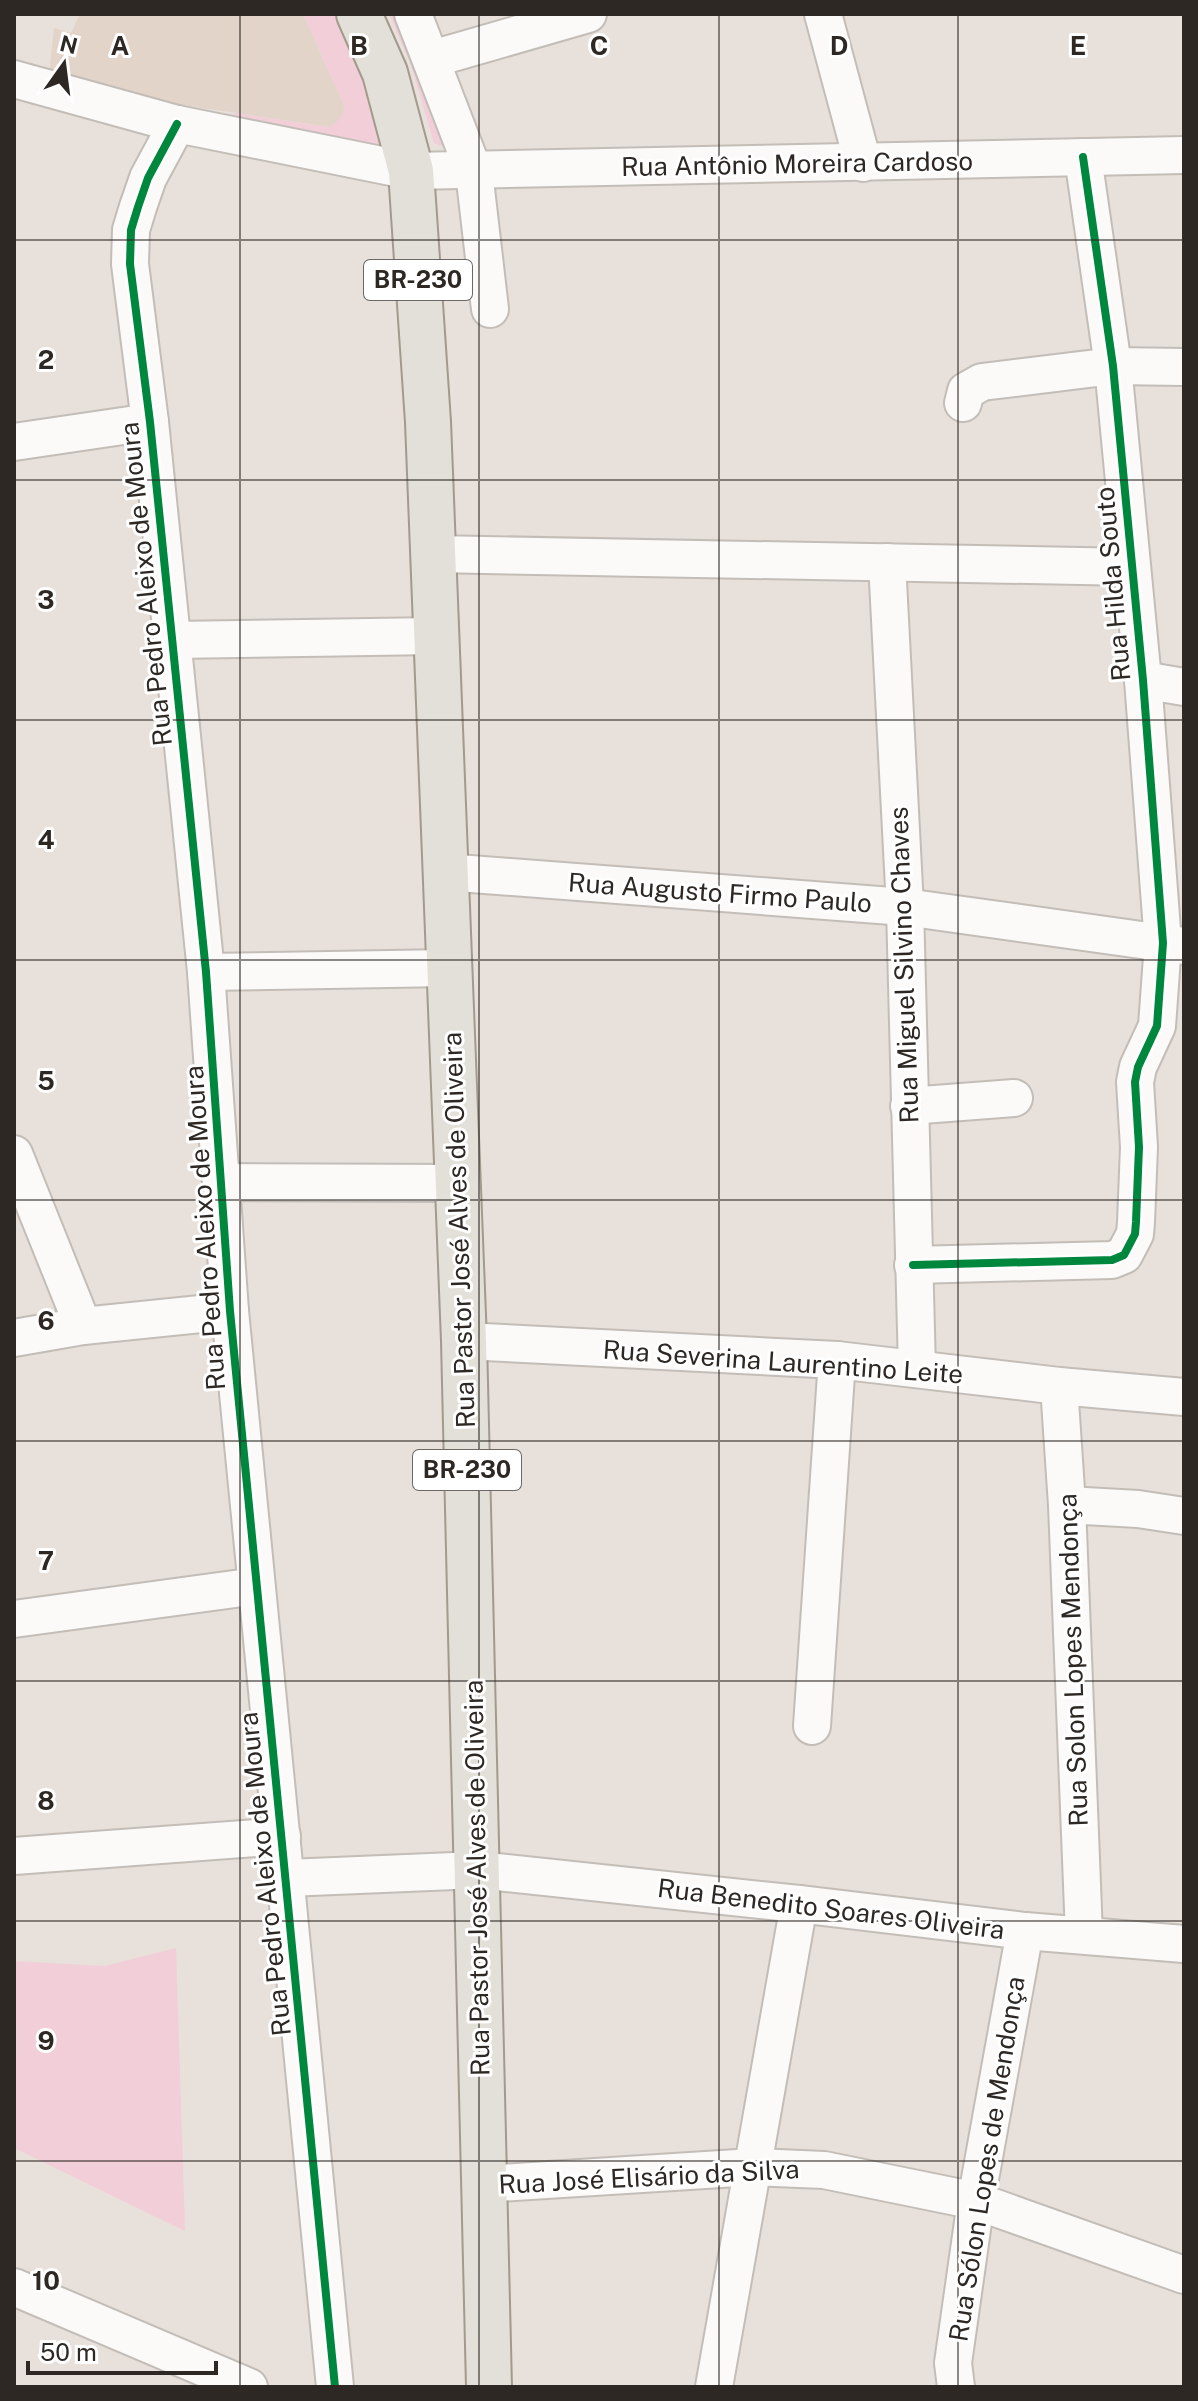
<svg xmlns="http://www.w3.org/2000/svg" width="1198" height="2401" font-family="'Public Sans',sans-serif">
	<rect width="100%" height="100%" fill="#e8e0da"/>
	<!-- built -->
	<path fill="#e3d4c9" d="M 80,14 L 303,14 L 344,105 L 344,111 L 338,123 L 329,127 L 48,85 L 54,28 L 71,33 Z"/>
	<!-- green -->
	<g fill="#f2ced9">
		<path d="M 303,14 L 337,14 L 347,31 L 384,134 L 380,146 L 365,156 L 233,119 L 234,113 L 329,127 C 338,122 344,116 344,105 Z"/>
		<path d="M 389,14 L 397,14 L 447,146 L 440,146 L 434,143 L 411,65 Z"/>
		<path d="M 176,1948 L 176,1949 L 185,2231 L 14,2148 L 14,1961 L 105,1966 Z"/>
	</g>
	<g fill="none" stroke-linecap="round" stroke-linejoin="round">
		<defs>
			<g id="minor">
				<path d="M 413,14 L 474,172 L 490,309"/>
				<path d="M 823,14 L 863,163"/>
				<path d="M 432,59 L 588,14"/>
				<path d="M 14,79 L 177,124 L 411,171 L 1184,155"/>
				<path d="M 177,124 L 148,178 L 138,207 L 131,230 L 130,264 L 150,422 L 206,972 L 230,1311 L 335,2387"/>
				<path d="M 963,403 L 966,391 L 982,382 L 1113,366 L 1184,367"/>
				<path d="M 14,442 L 150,422"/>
				<path d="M 434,554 L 1132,567"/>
				<path d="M 887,562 L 905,907 L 917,1369"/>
				<path d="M 173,640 L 437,636"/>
				<path d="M 1143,680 L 1184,687"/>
				<path d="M 445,872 L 905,907 L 1184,946"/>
				<path d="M 206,972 L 449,968"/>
				<path d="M 909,1106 L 1014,1098"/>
				<path d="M 14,1154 L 83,1326"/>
				<path d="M 222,1182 L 458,1183"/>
				<path d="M 913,1265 L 1112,1260 L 1124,1255 L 1135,1234 L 1136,1222 L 1139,1147 L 1135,1082 L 1138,1067 L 1157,1026 L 1163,943 L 1143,680 L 1113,366 L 1083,157"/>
				<path d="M 14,1338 L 83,1326 L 230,1311"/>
				<path d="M 464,1341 L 837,1360 L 1059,1386 L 1184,1397"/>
				<path d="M 1059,1386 L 1067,1505 L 1084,1935"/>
				<path d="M 1067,1505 L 1138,1509 L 1184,1516"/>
				<path d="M 14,1619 L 256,1586"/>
				<path d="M 812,1726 L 837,1360"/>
				<path d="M 14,1856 L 282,1836"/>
				<path d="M 287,1878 L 478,1870 L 799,1904 L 1025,1931 L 1184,1944"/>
				<path d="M 483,2184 L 753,2167 L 824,2170 L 976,2201 L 1184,2275"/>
				<path d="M 14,2287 L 249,2387"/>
				<path d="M 714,2387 L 799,1904"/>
				<path d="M 956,2387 L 953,2363 L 976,2201 L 1025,1931"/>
			</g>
			<path id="major" d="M 359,14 L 385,73 L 411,171 L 428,422 L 464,1341 L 489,2387"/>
		</defs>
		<!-- minor casing -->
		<use href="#minor" stroke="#c3bdb8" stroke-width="40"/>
		<!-- major casing -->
		<use href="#major" stroke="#a29a8c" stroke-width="48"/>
		<!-- minor -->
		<use href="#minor" stroke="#fcfaf9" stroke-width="36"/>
		<!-- major -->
		<use href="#major" stroke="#e3e0d9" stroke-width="44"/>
		<defs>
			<g id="cycleway">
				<path d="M 177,124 L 148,178 L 138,207 L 131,230 L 130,264 L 150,422 L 206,972 L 230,1311 L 335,2387"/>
				<path d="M 913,1265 L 1112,1260 L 1124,1255 L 1135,1234 L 1136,1222 L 1139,1147 L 1135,1082 L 1138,1067 L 1157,1026 L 1163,943 L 1143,680 L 1113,366 L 1083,157"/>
			</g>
		</defs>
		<!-- cycleway casing -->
		<use href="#cycleway" stroke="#fff" stroke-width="13"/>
		<!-- cycleway -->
		<use href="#cycleway" stroke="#00873e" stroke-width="8"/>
	</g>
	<!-- grid -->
	<path fill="none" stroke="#2e2824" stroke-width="2" stroke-opacity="0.55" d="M 240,14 L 240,2387M 479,14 L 479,2387M 719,14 L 719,2387M 958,14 L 958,2387M 14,240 L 1184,240M 14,480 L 1184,480M 14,720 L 1184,720M 14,960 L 1184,960M 14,1200 L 1184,1200M 14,1441 L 1184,1441M 14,1681 L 1184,1681M 14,1921 L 1184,1921M 14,2161 L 1184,2161"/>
	<g text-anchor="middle" stroke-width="6" stroke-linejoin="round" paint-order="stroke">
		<!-- shield labels -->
		<g fill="#fff" stroke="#6d6866" stroke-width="2">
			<rect x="364" y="260" width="108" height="40" rx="6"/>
			<rect x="413" y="1450" width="108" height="40" rx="6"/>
		</g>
		<g font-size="24" font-weight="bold" fill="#2e2824">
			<text x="418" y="288">BR-230</text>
			<text x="467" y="1478">BR-230</text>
		</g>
		<!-- street labels -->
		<g font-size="26" fill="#2e2824" stroke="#fff">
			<text transform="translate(797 164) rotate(-1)" y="9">Rua Antônio Moreira Cardoso</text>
			<text transform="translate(146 584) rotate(-96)" y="9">Rua Pedro Aleixo de Moura</text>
			<text transform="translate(1113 584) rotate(-95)" y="9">Rua Hilda Souto</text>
			<text transform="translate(720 893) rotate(4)" y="9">Rua Augusto Firmo Paulo</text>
			<text transform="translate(904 965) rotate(-92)" y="9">Rua Miguel Silvino Chaves</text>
			<text transform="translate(205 1228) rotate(-94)" y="9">Rua Pedro Aleixo de Moura</text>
			<text transform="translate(459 1230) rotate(-92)" y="9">Rua Pastor José Alves de Oliveira</text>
			<text transform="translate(783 1362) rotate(4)" y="9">Rua Severina Laurentino Leite</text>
			<text transform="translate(1073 1660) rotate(-92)" y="9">Rua Solon Lopes Mendonça</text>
			<text transform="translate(265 1874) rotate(-96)" y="9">Rua Pedro Aleixo de Moura</text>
			<text transform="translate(477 1878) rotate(-91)" y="9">Rua Pastor José Alves de Oliveira</text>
			<text transform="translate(831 1909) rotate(7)" y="9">Rua Benedito Soares Oliveira</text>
			<text transform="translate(987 2159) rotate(-81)" y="9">Rua Sólon Lopes de Mendonça</text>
			<text transform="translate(649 2177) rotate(-3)" y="9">Rua José Elisário da Silva</text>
		</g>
	</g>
	<g font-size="26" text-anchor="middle" font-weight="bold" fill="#2e2824" stroke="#fff" stroke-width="6" stroke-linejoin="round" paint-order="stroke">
		<text x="120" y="55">A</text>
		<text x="359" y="55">B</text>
		<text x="599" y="55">C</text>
		<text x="839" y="55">D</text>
		<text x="1078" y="55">E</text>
		<text x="46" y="369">2</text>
		<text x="46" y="609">3</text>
		<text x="46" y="849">4</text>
		<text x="46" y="1090">5</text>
		<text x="46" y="1330">6</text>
		<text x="46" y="1570">7</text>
		<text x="46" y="1810">8</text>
		<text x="46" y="2050">9</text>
		<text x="46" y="2290">10</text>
	</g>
	<!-- border -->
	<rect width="1198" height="2401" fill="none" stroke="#2e2824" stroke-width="32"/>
	<!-- north arrow -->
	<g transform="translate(64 64) rotate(14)" stroke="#ffffff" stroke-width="6" paint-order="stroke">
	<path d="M0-6L14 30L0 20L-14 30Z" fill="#2e2824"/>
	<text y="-12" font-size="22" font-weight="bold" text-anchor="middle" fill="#2e2824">N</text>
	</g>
	<!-- scale -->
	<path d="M28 2361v12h188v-12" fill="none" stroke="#2e2824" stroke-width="4"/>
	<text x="40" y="2361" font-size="24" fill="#2e2824" stroke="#ffffff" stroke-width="6" paint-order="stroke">50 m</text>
</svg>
